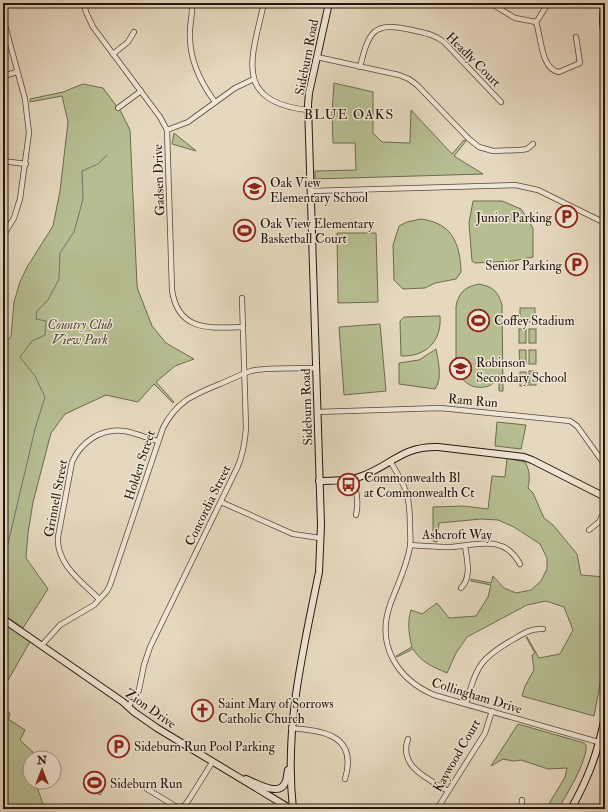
<svg xmlns="http://www.w3.org/2000/svg" width="608" height="812" font-family="'IM FELL Double Pica',serif">
	<rect width="100%" height="100%" fill="#e6d8bf"/>
	<filter id="stains"><feTurbulence type="fractalNoise" baseFrequency=".005" numOctaves="4"/><feColorMatrix values="0 0 0 0 .2 0 0 0 0 .09 0 0 0 0 .02 0 0 0 .5 -.17"/></filter>
	<radialGradient id="worn" r=".72"><stop offset=".6" stop-color="#630" stop-opacity="0"/><stop offset="1" stop-color="#630" stop-opacity=".3"/></radialGradient>
	<!-- green -->
	<g fill="#b6be91" stroke="#6c6a4f">
		<path d="M 334,83 L 373,92 L 373,133 L 382,142 L 410,143 L 411,110 L 452,154 L 464,140 L 466,141 L 454,156 L 483,174 L 315,179 L 315,171 L 356,170 L 355,143 L 333,143 L 332,113 Z"/>
		<path d="M 83,84 L 103,88 L 121,112 L 130,130 L 137,285 L 138,290 L 152,326 L 166,343 L 194,359 L 175,366 L 156,382 L 174,402 L 173,403 L 154,384 L 138,402 L 106,395 L 65,414 L 51,433 L 33,502 L 28,533 L 26,558 L 48,589 L 23,628 L 3,614 L 3,346 L 11,336 L 14,302 L 20,282 L 27,267 L 53,226 L 60,191 L 68,122 L 62,96 L 30,102 L 30,99 L 63,92 Z"/>
		<path d="M 174,133 L 195,150 L 196,151 L 172,144 Z"/>
		<path d="M 473,201 L 502,201 L 521,209 L 533,228 L 533,257 L 513,261 L 475,263 L 472,261 L 469,223 Z"/>
		<path d="M 421,219 C 452,223 460,243 461,272 L 456,279 L 435,283 L 425,288 L 403,289 L 394,280 L 393,245 L 399,226 L 407,222 Z"/>
		<path d="M 247,222 L 248,236 L 241,237 L 241,223 Z"/>
		<path d="M 337,233 L 376,233 L 378,302 L 338,303 Z"/>
		<path d="M 479,284 C 493,287 498,291 502,305 L 503,391 L 499,391 L 499,378 C 496,381 492,384 489,386 C 471,391 460,381 456,365 L 456,306 C 459,292 465,287 479,284 Z"/>
		<rect x="520" y="308" width="15" height="14"/>
		<path d="M 440,316 C 442,341 426,357 401,356 L 400,321 L 404,317 Z"/>
		<path d="M 380,324 L 386,391 L 344,395 L 339,327 Z"/>
		<rect x="519" y="329" width="7" height="14"/>
		<rect x="529" y="329" width="7" height="14"/>
		<path d="M 436,349 C 438,360 443,379 435,389 L 399,384 L 399,363 L 419,360 Z"/>
		<path d="M 519,350 L 526,350 L 526,364 L 520,364 Z"/>
		<rect x="529" y="350" width="7" height="14"/>
		<rect x="529" y="371" width="7" height="14"/>
		<path d="M 520,372 L 526,372 L 527,386 L 520,386 Z"/>
		<path d="M 497,422 L 526,425 L 521,449 L 495,446 Z"/>
		<path d="M 507,458 L 525,462 C 530,470 530,479 528,488 L 533,493 L 544,518 L 553,525 L 577,554 L 581,575 L 605,577 L 605,658 L 594,716 L 522,696 L 525,686 L 534,670 L 532,655 L 535,653 L 526,637 L 527,637 L 539,658 L 560,654 L 573,630 L 564,607 L 546,601 L 527,605 L 467,637 L 456,653 L 447,673 C 432,666 423,664 413,649 L 397,657 L 396,656 L 412,647 C 409,635 407,622 411,610 L 422,614 L 437,603 L 449,618 L 476,616 L 488,597 L 491,585 L 471,581 L 471,579 L 491,583 L 493,576 L 504,588 L 516,593 L 531,590 L 541,581 L 547,569 L 547,558 L 540,544 L 514,527 L 498,520 L 481,519 L 439,523 L 437,542 L 433,541 L 433,507 L 463,506 L 488,509 L 492,476 L 505,477 Z"/>
		<path d="M 3,622 L 31,640 L 3,689 Z"/>
		<path d="M 9,712 L 10,715 L 8,719 L 25,730 L 20,740 L 35,754 L 30,758 L 30,782 L 33,782 L 36,785 L 45,809 L 3,809 L 3,713 Z"/>
		<path d="M 518,724 L 584,743 L 586,745 C 588,760 566,796 558,809 L 546,809 L 565,777 L 567,768 L 548,769 L 521,760 L 513,761 L 503,759 L 491,766 Z"/>
	</g>
	<!-- water -->
	<path fill="#96b9b5" stroke="#687872" d="M 90,772 L 102,779 L 98,786 L 104,789 L 100,795 L 88,788 L 92,781 L 87,778 Z"/>
	<g fill="none" stroke-linecap="round" stroke-linejoin="round">
		<!-- stream -->
		<g stroke="#687872" stroke-width="1">
			<path d="M 3,565 L 35,429 L 45,397 L 35,376 L 20,357 L 32,341 L 45,335 L 46,321 L 36,319 L 37,311 L 48,300 L 59,279 L 60,253 L 74,232 L 83,199 L 82,171 L 98,164 L 107,155"/>
			<path d="M 3,761 L 3,763"/>
		</g>
		<defs>
			<g id="street">
				<path d="M 84,3 L 86,12 L 93,27 L 160,117 L 167,130 L 172,290 C 178,332 210,328 243,327"/>
				<path d="M 192,3 C 193,14 189,26 190,37 C 190,62 201,83 215,102"/>
				<path d="M 264,3 C 252,57 232,102 308,110"/>
				<path d="M 490,3 L 515,18 L 536,22 L 539,18 L 548,3"/>
				<path d="M 3,18 L 25,99 L 29,133 L 20,199 L 14,218 L 3,236"/>
				<path d="M 536,22 C 541,36 541,70 559,72 L 580,63 L 576,37"/>
				<path d="M 113,54 L 128,42 L 134,32"/>
				<path d="M 317,57 L 399,75 L 409,79 L 417,85 L 469,139 L 479,147 L 493,151 L 520,150 L 527,149 L 533,144"/>
				<path d="M 360,67 C 369,31 373,21 412,30 C 424,33 434,34 444,42 L 501,102"/>
				<path d="M 3,76 L 17,72"/>
				<path d="M 118,108 L 141,91"/>
				<path d="M 167,130 L 188,122 L 235,88 L 254,79"/>
				<path d="M 3,161 L 26,164"/>
				<path d="M 311,191 L 515,185 L 538,190 L 605,223"/>
				<path d="M 317,412 L 440,408 L 570,421 L 577,426 L 605,465"/>
				<path d="M 390,461 C 406,487 410,495 410,526 C 410,533 411,541 410,547 C 406,569 397,585 390,605 C 376,645 397,679 434,695 L 605,744"/>
				<path d="M 354,479 C 356,491 359,502 356,515"/>
				<path d="M 221,502 L 293,534 L 320,538"/>
				<path d="M 589,530 L 599,522 L 605,510"/>
				<path d="M 410,545 C 424,546 437,547 451,547 C 478,545 504,534 520,564"/>
				<path d="M 461,588 C 472,577 467,560 465,546"/>
				<path d="M 99,599 C 82,582 56,564 58,537 L 72,462 C 81,442 101,428 124,431 C 136,433 147,438 158,441"/>
				<path d="M 42,645 L 60,625 L 94,605 L 107,591 L 110,585 L 163,428 C 177,401 193,395 220,384 C 230,380 241,374 251,371 C 267,367 298,369 316,368"/>
				<path d="M 466,704 C 477,666 479,659 514,639 C 523,634 531,628 543,629"/>
				<path d="M 128,707 L 139,690 L 144,665 L 150,647 L 238,466 C 243,454 245,441 246,428 L 242,298"/>
				<path d="M 291,728 C 324,731 358,735 345,779"/>
				<path d="M 408,739 C 398,767 429,779 448,791"/>
				<path d="M 147,789 L 180,809"/>
				<path d="M 177,809 L 185,805 L 190,798 L 213,761"/>
				<path d="M 437,809 L 485,733 L 492,711"/>
				<path d="M 521,809 L 522,800"/>
			</g>
			<g id="secondary">
				<path d="M 604,3 L 603,21 L 605,43"/>
				<path d="M 319,481 C 333,480 348,482 362,476 C 392,465 402,446 438,447 L 524,457 L 532,460 L 605,497"/>
				<path d="M 3,619 L 123,702 L 134,712 L 157,728 L 291,809"/>
				<path d="M 246,779 C 256,783 279,797 285,783 C 287,780 287,774 288,770"/>
				<path d="M 293,809 C 284,727 303,651 319,572 L 321,525 L 308,105 L 309,93 L 329,3"/>
				<path d="M 571,809 C 589,777 598,752 605,716"/>
			</g>
		</defs>
		<!-- street casing -->
		<use href="#street" stroke="#54473a" stroke-width="6"/>
		<!-- secondary casing -->
		<use href="#secondary" stroke="#23170d" stroke-width="8"/>
		<!-- street -->
		<use href="#street" stroke="#efe6d5" stroke-width="4.5"/>
		<!-- secondary -->
		<use href="#secondary" stroke="#efe6d5" stroke-width="6"/>
	</g>
	<!-- icons -->
	<defs>
		<symbol id="school-ring" viewBox="-11 -11 22 22"><circle r="9.5" fill="#efe6d5" stroke="#8f2418" stroke-width="1.5"/><path d="M0-5L7-2L0 1L-7-2ZM-4 1L0 2.5L4 1V4Q0 6-4 4Z" fill="#8f2418"/></symbol>
		<symbol id="parking-ring" viewBox="-11 -11 22 22"><circle r="9.5" fill="#efe6d5" stroke="#8f2418" stroke-width="1.5"/><path d="M-3.5-5.5H1a3.5 3.5 0 0 1 0 7H-1V5.5H-3.5ZM-1-3.4V-.6H.8a1.4 1.4 0 0 0 0-2.8Z" fill="#8f2418"/></symbol>
		<symbol id="stadium-ring" viewBox="-11 -11 22 22"><circle r="9.5" fill="#efe6d5" stroke="#8f2418" stroke-width="1.5"/><path d="M0-5a6.5 5 0 1 0 0 10a6.5 5 0 1 0 0-10ZM-3.5-1.8h7v3.6h-7Z" fill="#8f2418"/></symbol>
		<symbol id="bus-ring" viewBox="-11 -11 22 22"><circle r="9.5" fill="#efe6d5" stroke="#8f2418" stroke-width="1.5"/><path d="M-5-6H5V4H4V6H2V4H-2V6H-4V4H-5ZM-3.5-4V0h7V-4ZM-3.5 1.2v1.5H-2V1.2ZM2 1.2v1.5H3.5V1.2Z" fill="#8f2418"/></symbol>
		<symbol id="church-ring" viewBox="-11 -11 22 22"><circle r="9.5" fill="#efe6d5" stroke="#8f2418" stroke-width="1.5"/><path d="M-1.2-6h2.4v3.5h3.3v2.4h-3.3V6h-2.4V-.1h-3.3v-2.4h3.3Z" fill="#8f2418"/></symbol>
	</defs>
	<g fill-rule="evenodd">
		<use href="#school-ring" x="242" y="176" width="25" height="25"/>
		<use href="#parking-ring" x="554" y="204" width="25" height="25"/>
		<use href="#stadium-ring" x="232" y="218" width="25" height="25"/>
		<use href="#parking-ring" x="564" y="252" width="25" height="25"/>
		<use href="#stadium-ring" x="466" y="308" width="25" height="25"/>
		<use href="#school-ring" x="448" y="356" width="25" height="25"/>
		<use href="#bus-ring" x="336" y="472" width="25" height="25"/>
		<use href="#church-ring" x="190" y="698" width="25" height="25"/>
		<use href="#parking-ring" x="106" y="734" width="25" height="25"/>
		<use href="#stadium-ring" x="82" y="770" width="25" height="25"/>
	</g>
	<g text-anchor="middle" stroke-width="3" stroke-linejoin="round" paint-order="stroke">
		<!-- street labels -->
		<g font-size="13" fill="#23170d" stroke="#efe6d5">
			<text transform="translate(306 57) rotate(-79)" y="5">Sideburn Road</text>
			<text transform="translate(474 59) rotate(45)" y="5">Headly Court</text>
			<text transform="translate(158 180) rotate(-92)" y="5">Gadsen Drive</text>
			<text transform="translate(473 400) rotate(5)" y="5">Ram Run</text>
			<text transform="translate(306 407) rotate(-92)" y="5">Sideburn Road</text>
			<text transform="translate(139 465) rotate(-72)" y="5">Holden Street</text>
			<text transform="translate(55 498) rotate(-79)" y="5">Grinnell Street</text>
			<text transform="translate(207 505) rotate(-64)" y="5">Concordia Street</text>
			<text x="457" y="539">Ashcroft Way</text>
			<text transform="translate(477 695) rotate(17)" y="5">Collingham Drive</text>
			<text transform="translate(151 708) rotate(35)" y="5">Zion Drive</text>
			<text transform="translate(456 755) rotate(-60)" y="5">Kaywood Court</text>
		</g>
		<!-- poi labels -->
		<g font-size="13" fill="#23170d" stroke="#efe6d5" text-anchor="start">
			<text x="270" y="187">Oak View<tspan x="270" dy="15">Elementary School</tspan></text>
			<text x="552" y="222" text-anchor="end">Junior Parking</text>
			<text x="260" y="228">Oak View Elementary<tspan x="260" dy="15">Basketball Court</tspan></text>
			<text x="562" y="270" text-anchor="end">Senior Parking</text>
			<text x="494" y="325">Coffey Stadium</text>
			<text x="476" y="367">Robinson<tspan x="476" dy="15">Secondary School</tspan></text>
			<text x="364" y="482">Commonwealth Bl<tspan x="364" dy="15">at Commonwealth Ct</tspan></text>
			<text x="218" y="708">Saint Mary of Sorrows<tspan x="218" dy="15">Catholic Church</tspan></text>
			<text x="134" y="751">Sideburn Run Pool Parking</text>
			<text x="110" y="788">Sideburn Run</text>
		</g>
		<!-- park labels -->
		<g font-size="13" font-style="italic" fill="#4f4935" stroke="#efe6d5">
			<text x="80" y="329">Country Club<tspan x="80" dy="15">View Park</tspan></text>
		</g>
		<!-- neighbourhood labels -->
		<g font-size="14" letter-spacing="1" fill="#23170d" stroke="#efe6d5">
			<text x="349" y="119">BLUE OAKS</text>
		</g>
	</g>
	<!-- margin -->
	<rect width="608" height="812" fill="none" stroke="#e6d8bf" stroke-width="16"/>
	<rect x="4" y="4" width="600" height="804" fill="none" stroke="#23170d" stroke-width="2"/>
	<rect x="8" y="8" width="592" height="796" fill="none" stroke="#23170d"/>
	<!-- north arrow -->
	<g transform="translate(42 770)"><circle r="19" fill="#efe6d5" stroke="#9d9385"/>
	<path d="M0-3L7 15L0 10L-7 15Z" fill="#8f2418"/>
	<text y="-6" font-size="11" font-weight="bold" text-anchor="middle" fill="#23170d">N</text>
	</g>
	<rect width="100%" height="100%" filter="url(#stains)"/>
	<rect width="100%" height="100%" fill="url(#worn)"/>
</svg>
